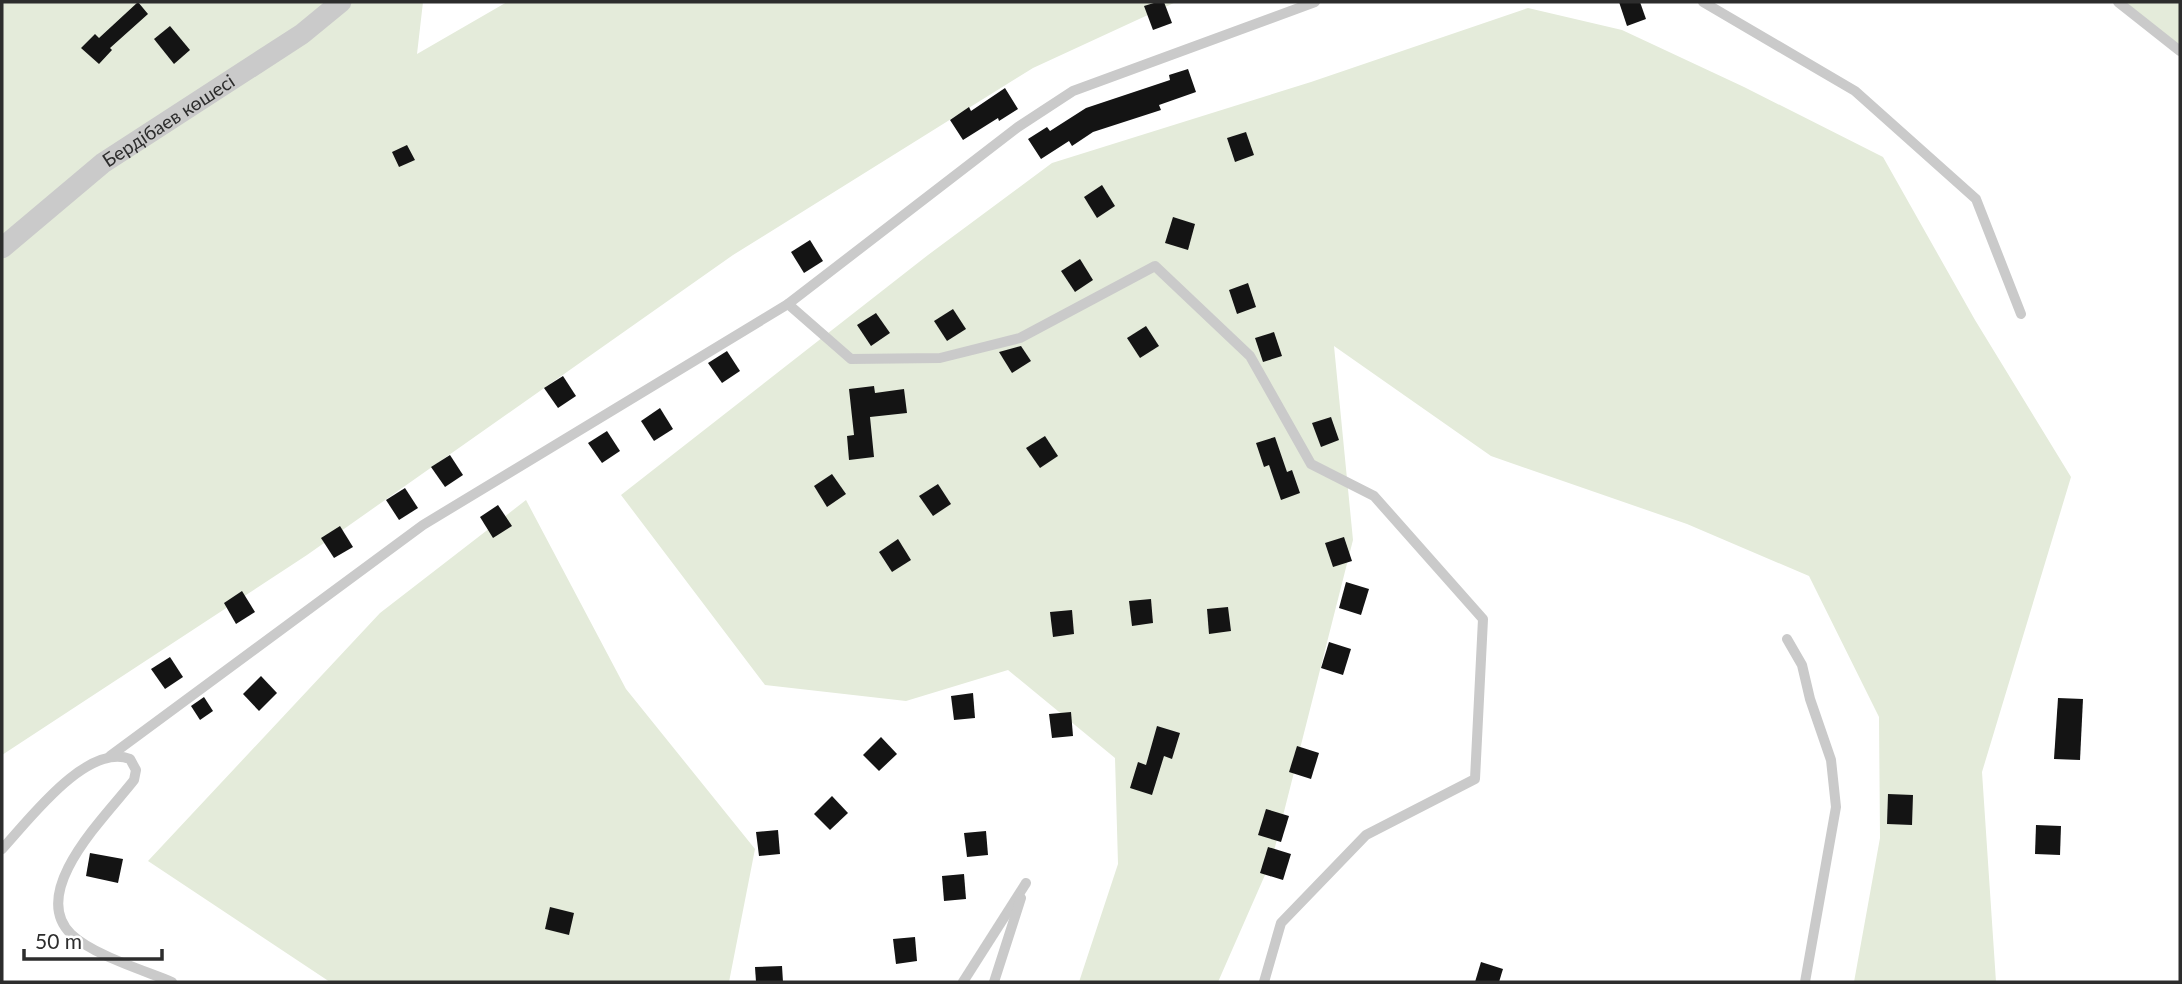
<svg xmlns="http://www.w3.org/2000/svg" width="2182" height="984" font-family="Lato,sans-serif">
	<rect width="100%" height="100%" fill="#fff"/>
	<!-- green -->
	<g fill="#e4ebda">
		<path d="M 2,2 L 423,2 L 417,54 L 507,2 L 1176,2 L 1033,68 L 733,255 L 307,555 L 2,755 Z"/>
		<path d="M 2115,2 L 2180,2 L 2180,51 Z"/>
		<path d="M 1528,8 L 1622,30 L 1744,87 L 1883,157 L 1975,320 L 2071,477 L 1982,772 L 1996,982 L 1854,982 L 1880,838 L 1879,717 L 1809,576 L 1687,524 L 1491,456 L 1334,346 L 1353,540 L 1272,859 L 1218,982 L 1079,982 L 1118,864 L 1115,758 L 1008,670 L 906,701 L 765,685 L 621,495 L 928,255 L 1052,163 L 1311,82 Z"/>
		<path d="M 526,500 L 626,689 L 755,849 L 729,982 L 330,982 L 148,861 L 380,613 Z"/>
	</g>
	<!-- building -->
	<g fill="#141414">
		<path d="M 138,2 L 148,14 L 110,48 L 112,50 L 99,64 L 81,48 L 95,34 L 99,38 Z"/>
		<path d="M 1157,2 L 1164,2 L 1172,23 L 1153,30 L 1144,6 Z"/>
		<path d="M 1619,2 L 1640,2 L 1646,19 L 1627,26 Z"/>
		<path d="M 170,26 L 190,50 L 174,64 L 154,39 Z"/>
		<path d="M 1188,69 L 1196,92 L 1159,105 L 1161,110 L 1093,132 L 1072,146 L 1069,141 L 1041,159 L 1028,139 L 1047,127 L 1050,131 L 1086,108 L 1170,80 L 1169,75 Z"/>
		<path d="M 1005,88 L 1018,109 L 999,121 L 998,118 L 963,140 L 950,120 L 969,107 L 971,111 Z"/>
		<path d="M 1246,132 L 1254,155 L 1235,162 L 1227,138 Z"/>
		<path d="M 407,145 L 415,160 L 399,167 L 392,152 Z"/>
		<path d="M 1102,185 L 1115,206 L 1097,218 L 1084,197 Z"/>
		<path d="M 1173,217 L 1195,224 L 1188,250 L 1165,243 Z"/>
		<path d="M 810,240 L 823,261 L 804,273 L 791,252 Z"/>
		<path d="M 1080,259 L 1093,280 L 1075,292 L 1061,271 Z"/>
		<path d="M 1248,283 L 1256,307 L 1237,314 L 1229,290 Z"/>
		<path d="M 953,309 L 966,329 L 947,341 L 934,321 Z"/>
		<path d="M 876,313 L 890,333 L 871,346 L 857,325 Z"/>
		<path d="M 1146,326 L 1159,346 L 1140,358 L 1127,338 Z"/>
		<path d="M 1274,332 L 1282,356 L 1263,362 L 1255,338 Z"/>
		<path d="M 1021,346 L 1031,361 L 1012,373 L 999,352 Z"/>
		<path d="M 727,351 L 740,371 L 722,383 L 708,363 Z"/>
		<path d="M 563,376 L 576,396 L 558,408 L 544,388 Z"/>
		<path d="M 874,386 L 875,393 L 904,389 L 907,413 L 870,417 L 874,457 L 849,460 L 847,436 L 854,435 L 849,389 Z"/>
		<path d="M 660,408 L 673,429 L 654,441 L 641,421 Z"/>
		<path d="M 1331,417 L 1339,440 L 1321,447 L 1312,423 Z"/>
		<path d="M 607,431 L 620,451 L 602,463 L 588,443 Z"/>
		<path d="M 1045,436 L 1058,456 L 1040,468 L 1026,448 Z"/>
		<path d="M 1275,437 L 1287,472 L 1292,470 L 1300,493 L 1281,500 L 1269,465 L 1264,467 L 1256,443 Z"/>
		<path d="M 450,455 L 463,475 L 445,487 L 431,467 Z"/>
		<path d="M 832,474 L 846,494 L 827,507 L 814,486 Z"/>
		<path d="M 938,484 L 951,504 L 933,516 L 919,496 Z"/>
		<path d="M 405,488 L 418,508 L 399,520 L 386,500 Z"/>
		<path d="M 498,505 L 512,526 L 493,538 L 480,517 Z"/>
		<path d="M 340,526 L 353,547 L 334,558 L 321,538 Z"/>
		<path d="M 1344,537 L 1352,561 L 1333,567 L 1325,543 Z"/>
		<path d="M 898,539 L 911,560 L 892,572 L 879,552 Z"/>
		<path d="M 1346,582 L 1369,589 L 1361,615 L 1339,608 Z"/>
		<path d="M 242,591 L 255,612 L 236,624 L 224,603 Z"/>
		<path d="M 1151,599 L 1153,623 L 1132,626 L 1129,601 Z"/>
		<path d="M 1228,607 L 1231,631 L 1209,634 L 1207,609 Z"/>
		<path d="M 1072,610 L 1074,634 L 1053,637 L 1050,612 Z"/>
		<path d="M 1329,642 L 1351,649 L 1343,675 L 1321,668 Z"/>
		<path d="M 170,657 L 183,677 L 165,689 L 151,669 Z"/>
		<path d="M 261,676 L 277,693 L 259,711 L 243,694 Z"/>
		<path d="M 973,693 L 975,718 L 954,720 L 951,696 Z"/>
		<path d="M 204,697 L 213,711 L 200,720 L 191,706 Z"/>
		<path d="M 2058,698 L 2083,699 L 2080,760 L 2054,759 Z"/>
		<path d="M 1071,712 L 1073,736 L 1052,738 L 1049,714 Z"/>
		<path d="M 1157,726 L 1180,733 L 1172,759 L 1164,756 L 1152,795 L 1130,788 L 1138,762 L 1146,765 Z"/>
		<path d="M 881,737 L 897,754 L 879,771 L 863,755 Z"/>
		<path d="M 1297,746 L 1319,753 L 1311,779 L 1289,772 Z"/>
		<path d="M 1888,794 L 1913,795 L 1912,825 L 1887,824 Z"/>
		<path d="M 832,796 L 848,813 L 830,830 L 814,814 Z"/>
		<path d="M 1266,809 L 1289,816 L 1281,842 L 1258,835 Z"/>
		<path d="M 2036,825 L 2061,826 L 2060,855 L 2035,854 Z"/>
		<path d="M 778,830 L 780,854 L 759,856 L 756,832 Z"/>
		<path d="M 986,831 L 988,855 L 967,857 L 964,833 Z"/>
		<path d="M 1268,847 L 1291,854 L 1283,880 L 1260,873 Z"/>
		<path d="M 90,853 L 123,859 L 118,883 L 86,876 Z"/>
		<path d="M 964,874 L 966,899 L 944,901 L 942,876 Z"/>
		<path d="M 550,907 L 574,913 L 569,935 L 545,929 Z"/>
		<path d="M 915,937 L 917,961 L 896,964 L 893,939 Z"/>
		<path d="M 1481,962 L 1503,969 L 1499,982 L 1475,982 Z"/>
		<path d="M 782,966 L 783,982 L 756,982 L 755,967 Z"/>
	</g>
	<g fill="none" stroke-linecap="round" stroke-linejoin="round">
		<!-- lane -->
		<g stroke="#cacaca" stroke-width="10">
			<path d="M 1703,2 L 1855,91 L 1976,199 L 2021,314"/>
			<path d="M 2118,2 L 2180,51"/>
			<path d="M 788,304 L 851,359 L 940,358 L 1020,338 L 1155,266 L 1250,356 L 1311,464 L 1374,496 L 1483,619 L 1475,779 L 1366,835 L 1281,923 L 1264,982"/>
			<path d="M 1787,639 L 1802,665 L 1810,699 L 1831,760 L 1836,807 L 1805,982"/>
			<path d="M 110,756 L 423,525 L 788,304 L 1018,127 L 1073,91 L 1315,2"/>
			<path d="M 2,849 C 29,820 86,743 130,759 L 136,770 L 134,780 C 108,814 27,891 71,934 C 93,955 143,970 172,982"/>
			<path d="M 963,982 L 1026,883"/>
			<path d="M 994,982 L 1021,898"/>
		</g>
		<!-- street -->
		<path stroke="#cacaca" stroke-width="21" id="s1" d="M 2,248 L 103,163 L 302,34 L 341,2"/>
	</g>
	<g text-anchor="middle" stroke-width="7" stroke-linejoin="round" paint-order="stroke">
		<!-- street labels -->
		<g font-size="19" fill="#2d2d2d" stroke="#fff">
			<text dy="7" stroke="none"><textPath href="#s1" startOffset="210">Бердібаев көшесі</textPath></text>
		</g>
	</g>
	<!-- border -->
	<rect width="2182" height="984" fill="none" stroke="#2d2d2d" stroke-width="7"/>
	<!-- scale -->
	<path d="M24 949v10h138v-10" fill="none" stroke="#2d2d2d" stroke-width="3.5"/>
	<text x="35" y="949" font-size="21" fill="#2d2d2d" stroke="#ffffff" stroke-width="5" paint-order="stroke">50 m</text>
</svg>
